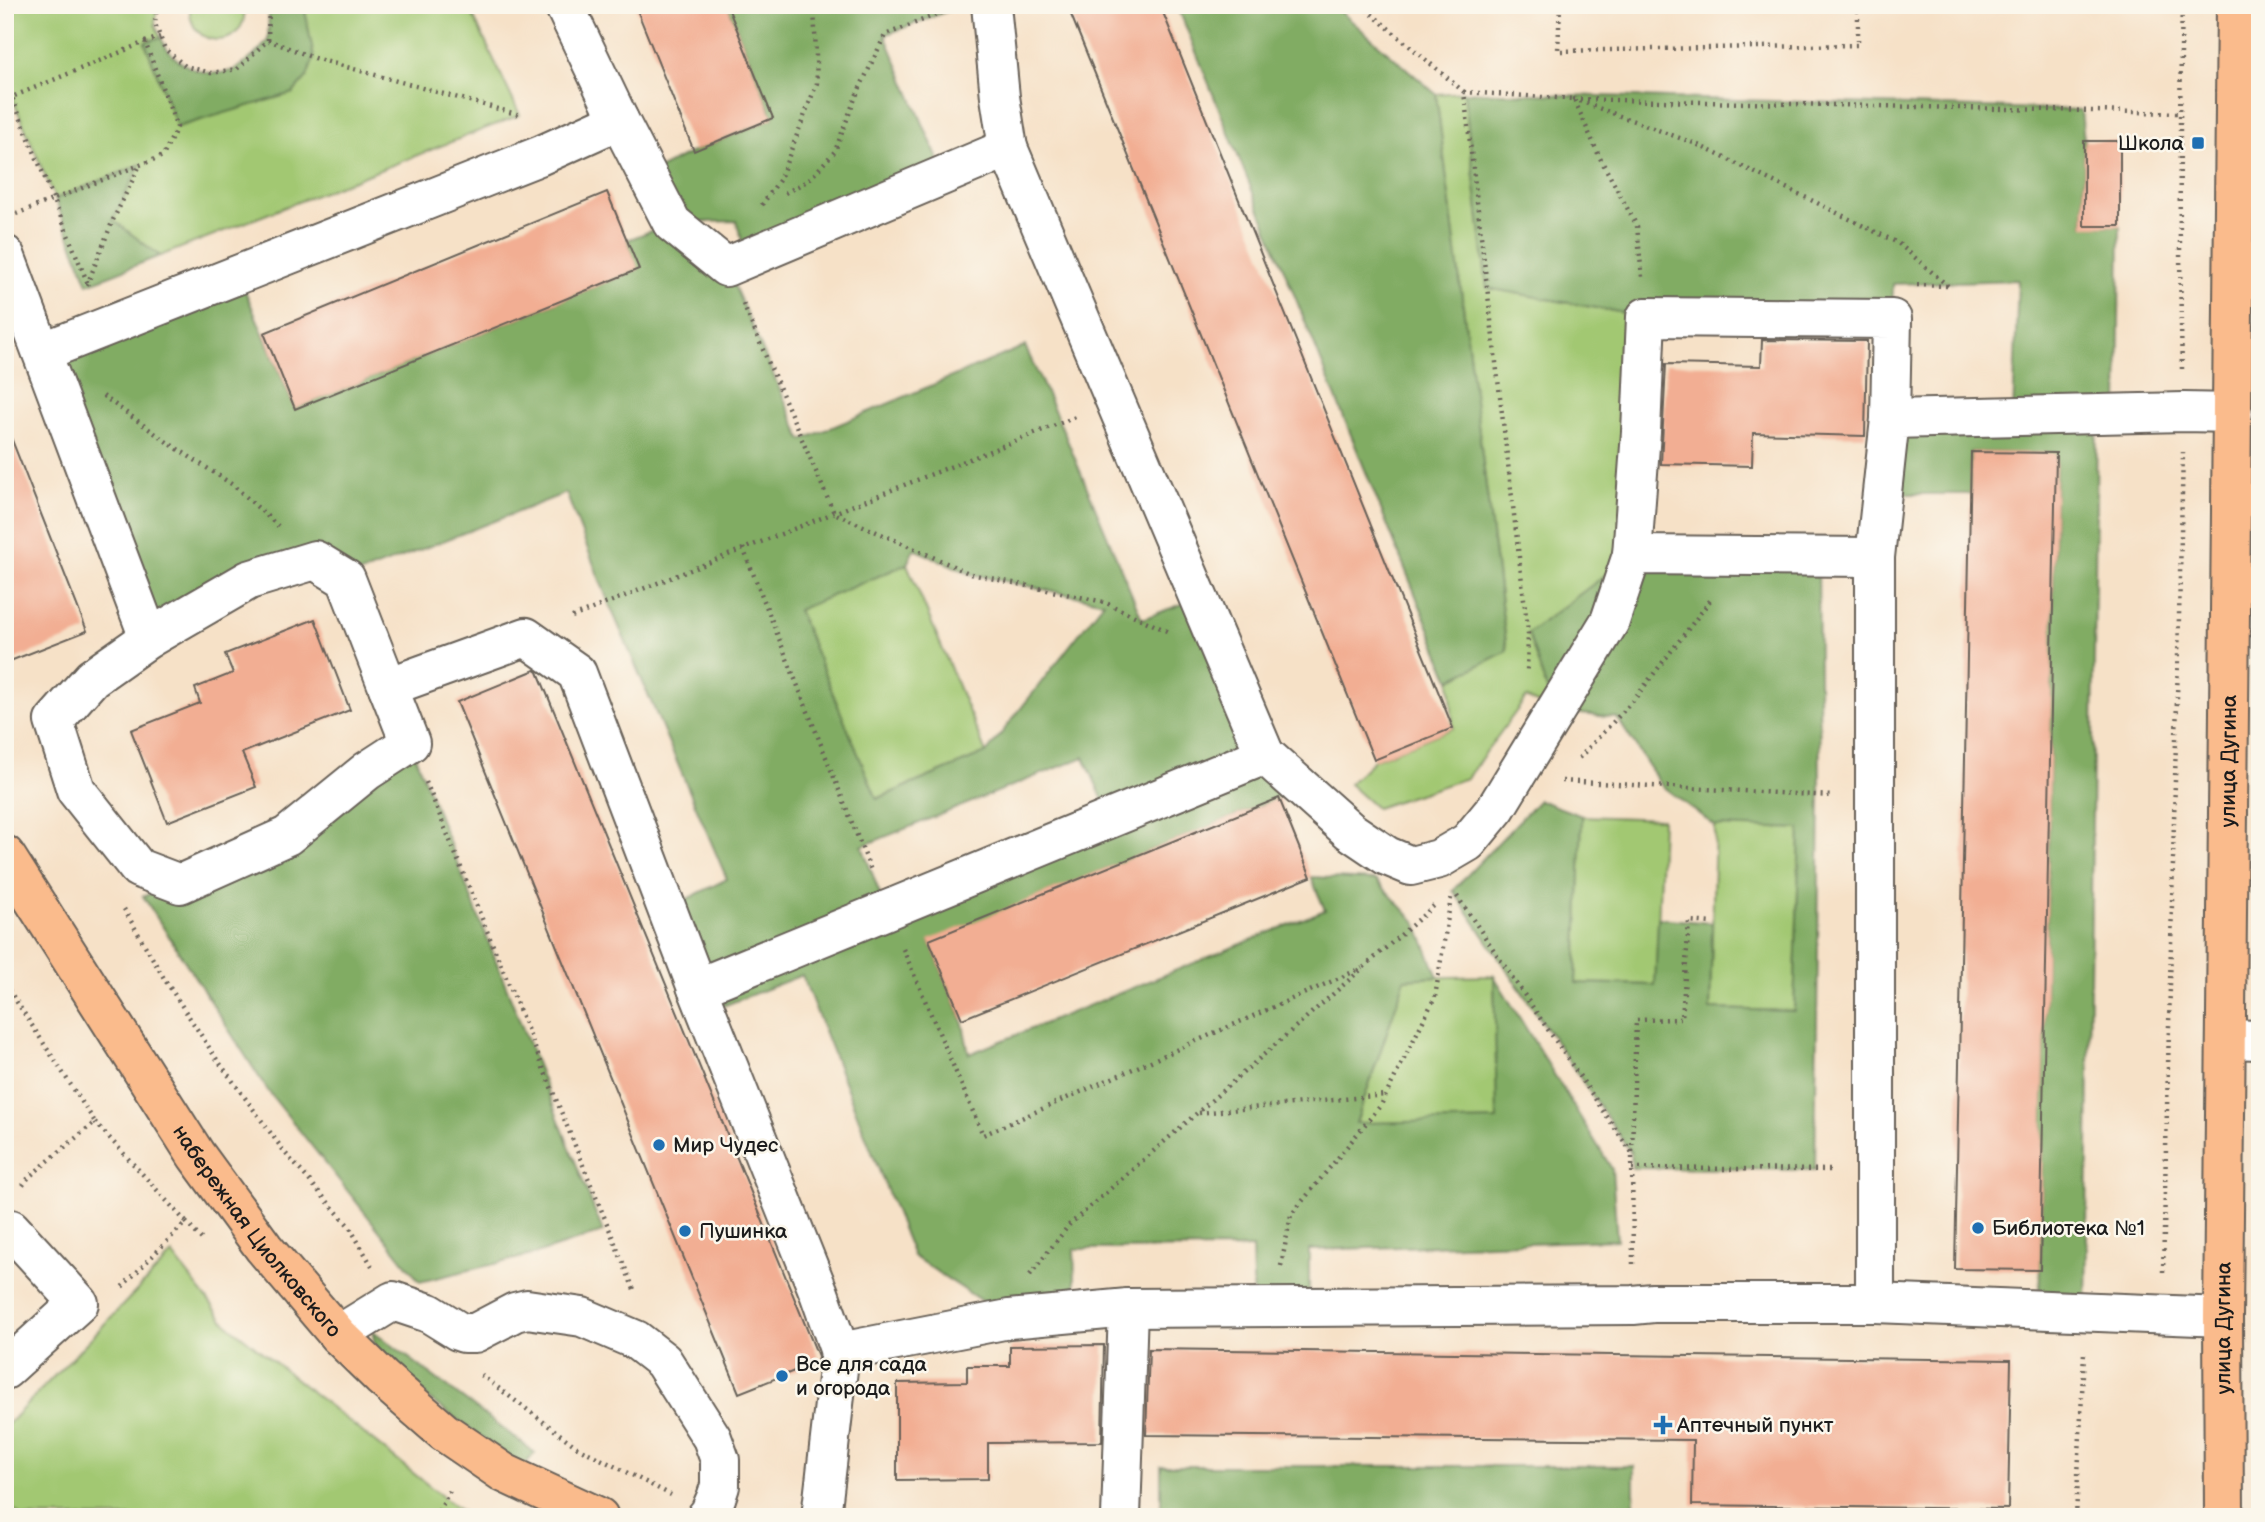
<svg xmlns="http://www.w3.org/2000/svg" width="2265" height="1522" font-family="'Balsamiq Sans',sans-serif">
	<rect width="100%" height="100%" fill="#fbf7ec"/>
	<filter id="ink" filterUnits="userSpaceOnUse"><feTurbulence type="fractalNoise" baseFrequency=".0143" numOctaves="2"/><feDisplacementMap in="SourceGraphic" scale="14" xChannelSelector="R" yChannelSelector="G"/><feConvolveMatrix kernelMatrix="1 2 1 2 8 2 1 2 1" color-interpolation-filters="sRGB"/></filter>
	<filter id="wash" filterUnits="userSpaceOnUse"><feTurbulence type="fractalNoise" baseFrequency=".00686" numOctaves="4" result="noise"/><feDisplacementMap in="SourceGraphic" scale="28" xChannelSelector="R" yChannelSelector="G"/><feGaussianBlur stdDeviation="1.57" result="paint"/><feColorMatrix in="noise" values="0 0 0 0 0 0 0 0 0 0 0 0 0 0 0 0 0 1.4 0 .05"/><feComposite in="paint" operator="in"/></filter>
	<g filter="url(#wash)">
		<rect width="100%" height="100%" fill="#f6e1c7"/>
		<!-- green -->
		<g fill="#a2c872" stroke="#5f7247" stroke-width="2">
			<path d="M 5,5 L 157,5 L 155,24 L 161,37 L 145,43 L 177,127 L 314,59 L 304,5 L 468,5 L 520,115 L 160,256 L 113,220 L 139,165 L 55,199 L 5,81 Z"/>
			<path d="M 190,5 L 244,5 C 251,51 186,52 190,5 Z"/>
			<path d="M 1464,92 L 1487,288 L 1646,317 L 1632,555 L 1554,711 L 1526,698 L 1467,778 L 1376,808 L 1349,784 L 1374,760 L 1453,728 L 1450,680 L 1507,650 L 1436,94 Z"/>
			<path d="M 907,564 L 986,753 L 876,799 L 798,610 Z"/>
			<path d="M 1582,816 L 1662,819 L 1656,985 L 1576,983 Z"/>
			<path d="M 1715,826 L 1800,828 L 1794,1011 L 1710,1009 Z"/>
			<path d="M 1494,976 L 1498,1120 L 1356,1124 L 1405,978 Z"/>
			<path d="M 172,1254 L 226,1323 L 468,1517 L 22,1517 L 5,1502 L 5,1427 Z"/>
		</g>
		<!-- forest -->
		<g fill="#81ac64" stroke="#4e6440" stroke-width="2" fill-rule="evenodd">
			<path d="M 269,5 L 304,5 L 314,58 L 307,77 L 293,93 L 177,127 L 145,42 L 161,37 C 171,66 212,83 239,67 C 250,60 260,50 268,40 Z"/>
			<path d="M 727,5 L 961,6 L 885,35 L 945,175 L 747,257 L 736,221 L 674,223 L 726,267 L 802,440 L 1025,346 L 1060,423 L 1142,619 L 1198,598 L 1265,755 L 1279,798 L 930,941 L 962,1019 L 969,1054 L 1325,910 L 1311,877 L 1376,880 L 1416,922 L 1438,977 L 1405,979 L 1356,1123 L 1497,1120 L 1494,976 L 1612,1169 L 1617,1240 L 1309,1250 L 1309,1307 L 1254,1307 L 1252,1248 L 1074,1249 L 1076,1312 L 1009,1319 L 913,1256 L 802,975 L 708,1012 L 667,909 L 727,879 L 608,601 L 566,493 L 346,579 L 315,560 L 149,638 L 42,352 L 238,274 L 295,409 L 638,269 L 627,240 L 672,223 L 647,175 L 694,151 L 773,118 ZM 914,549 L 971,574 L 1104,602 L 986,753 L 877,799 L 798,610 L 907,564 ZM 1084,757 L 1111,818 L 886,910 L 862,846 Z"/>
			<path d="M 1177,5 L 1333,5 L 1436,94 L 1507,651 L 1450,680 Z"/>
			<path d="M 1464,92 L 2081,110 L 2084,141 L 2084,225 L 2120,226 L 2118,413 L 2097,414 L 2086,1313 L 2039,1311 L 2056,454 L 1971,452 L 1970,494 L 1882,494 L 1890,419 L 2013,416 L 2018,280 L 1893,284 L 1892,319 L 1646,317 L 1487,288 Z"/>
			<path d="M 140,165 L 113,220 L 160,256 L 88,284 L 55,199 Z"/>
			<path d="M 1632,555 L 1818,557 L 1820,795 L 1815,1170 L 1632,1168 L 1631,1153 L 1453,890 L 1539,800 L 1582,816 L 1576,983 L 1655,985 L 1658,918 L 1712,923 L 1710,1009 L 1794,1011 L 1800,829 L 1715,826 L 1662,786 L 1617,718 L 1554,711 L 1528,633 Z"/>
			<path d="M 410,743 L 603,1232 L 536,1254 L 420,1282 L 268,1091 L 143,896 L 180,884 Z"/>
			<path d="M 372,1330 L 535,1453 L 523,1467 L 430,1400 L 375,1346 Z"/>
			<rect x="1161" y="1466" width="473" height="51"/>
		</g>
		<g id="blocks">
			<!-- building -->
			<g fill="#f2ae93">
				<path d="M 635,5 L 727,5 L 773,118 L 694,151 Z"/>
				<path d="M 1067,5 L 1160,5 L 1453,728 L 1374,760 Z"/>
				<rect x="2084" y="141" width="36" height="85"/>
				<path d="M 607,192 L 639,269 L 295,409 L 264,333 Z"/>
				<path d="M 1762,340 L 1867,341 L 1865,436 L 1753,433 L 1752,466 L 1661,464 L 1666,364 L 1761,366 Z"/>
				<path d="M 5,430 L 8,430 L 87,631 L 5,663 Z"/>
				<path d="M 1971,452 L 2056,453 L 2040,1270 L 1955,1269 Z"/>
				<path d="M 315,619 L 350,710 L 242,753 L 256,787 L 167,822 L 131,730 L 200,703 L 195,688 L 233,673 L 225,654 Z"/>
				<path d="M 535,670 L 538,672 L 818,1356 L 817,1362 L 739,1393 L 457,702 Z"/>
				<path d="M 1279,798 L 1311,877 L 962,1019 L 929,940 Z"/>
				<path d="M 1104,1345 L 1102,1442 L 988,1443 L 988,1479 L 897,1480 L 897,1383 L 967,1382 L 967,1366 L 1010,1366 L 1010,1346 Z"/>
				<path d="M 1149,1349 L 2011,1360 L 2008,1509 L 1692,1505 L 1693,1440 L 1146,1435 Z"/>
			</g>
		</g>
	</g>
	<g filter="url(#ink)">
		<use href="#blocks" fill-opacity="0" stroke="#686158" stroke-width="2"/>
		<g fill="none" stroke-linecap="round" stroke-linejoin="round">
			<defs>
				<g id="minor">
					<path d="M 564,5 L 619,120 L 672,223 L 726,267 L 1008,148 L 1265,755"/>
					<path d="M 991,5 L 1000,97 L 1008,148"/>
					<path d="M 5,255 L 149,638 L 249,580 L 315,560 L 346,579 L 388,687"/>
					<path d="M 42,352 L 539,156 L 619,120"/>
					<path d="M 1632,555 L 1641,432 L 1646,317 L 1892,319 L 1890,419"/>
					<path d="M 149,638 L 92,678 L 54,721 L 76,790 L 138,868 L 180,884 L 287,836 L 367,771 L 410,743 L 388,687 L 526,637 L 577,673 L 697,988 L 819,1293 L 840,1352"/>
					<path d="M 697,988 L 1265,755 L 1350,831 L 1387,856 L 1411,866 L 1439,859 L 1468,842 L 1496,808 L 1610,621 L 1632,555 L 1875,557"/>
					<path d="M 2226,1039 L 2260,1040"/>
					<path d="M 5,1234 L 11,1229 L 79,1303 L 5,1370"/>
					<path d="M 1875,1303 L 1875,557 L 1890,419 L 2184,412 L 2233,413"/>
					<path d="M 338,1335 L 393,1301 L 429,1313 L 458,1331 L 464,1333 L 475,1333 L 515,1312 L 527,1309 L 582,1317 L 636,1340 L 663,1361 L 712,1438 L 720,1460 L 720,1486 L 716,1498 L 709,1514 L 706,1517"/>
					<path d="M 821,1517 L 840,1352 L 1009,1319 L 1128,1308 L 1633,1305 L 1653,1303 L 1875,1303 L 2223,1317"/>
					<path d="M 1121,1517 L 1128,1308"/>
				</g>
				<g id="major">
					<path id="s1" d="M 5,855 L 196,1155 L 264,1248 L 338,1335 L 382,1378 L 444,1432 L 504,1473 L 599,1517"/>
					<path id="s2" d="M 2224,1517 L 2223,1317 L 2236,5"/>
				</g>
			</defs>
			<!-- minor casing -->
			<use href="#minor" stroke="#686158" stroke-width="42"/>
			<!-- major casing -->
			<use href="#major" stroke="#686158" stroke-width="42"/>
			<!-- path -->
			<g stroke="#686158" stroke-width="4.5" stroke-dasharray="2 5" stroke-linecap="butt">
				<path d="M 157,5 L 155,24 L 165,49 L 185,66 L 211,73 L 237,69 L 268,40 L 269,5"/>
				<path d="M 1361,5 L 1464,92 L 1528,633 L 1527,674"/>
				<path d="M 1560,5 L 1558,51 L 1858,45 L 1858,5"/>
				<path d="M 268,40 L 314,58 L 520,115 L 521,117"/>
				<path d="M 145,42 L 160,37"/>
				<path d="M 5,81 L 12,97"/>
				<path d="M 1464,92 L 1574,99 L 1600,158 L 1637,226 L 1642,277"/>
				<path d="M 785,193 L 809,180 L 835,151 L 856,96 L 885,35 L 948,10"/>
				<path d="M 762,205 L 780,179 L 817,83 L 814,5"/>
				<path d="M 16,214 C 65,195 114,175 163,156 L 177,127 L 145,42 L 12,97 L 88,284"/>
				<path d="M 87,285 L 113,220 L 140,165"/>
				<path d="M 1917,285 L 1947,286"/>
				<path d="M 1948,286 L 1898,243 L 1811,200 L 1696,144 L 1574,99 L 2179,113"/>
				<path d="M 743,304 L 834,513 L 971,574 L 1104,602 L 1167,631"/>
				<path d="M 2182,369 C 2179,248 2179,127 2182,5"/>
				<path d="M 103,396 L 167,442 L 233,485 L 278,526"/>
				<path d="M 743,548 L 872,873"/>
				<path d="M 572,617 L 1078,416"/>
				<path d="M 5,721 L 11,730"/>
				<path d="M 1579,758 L 1633,701 L 1712,598"/>
				<path d="M 1562,781 L 1832,796"/>
				<path d="M 426,782 L 635,1292"/>
				<path d="M 1457,896 L 1632,1153 L 1633,1265"/>
				<path d="M 124,909 L 165,980 L 216,1058 L 286,1154 L 349,1226 L 372,1266"/>
				<path d="M 903,949 L 983,1135 L 1362,968"/>
				<path d="M 5,984 L 95,1122 L 29,1177 L 21,1188"/>
				<path d="M 1199,1113 L 1385,1095"/>
				<path d="M 95,1122 L 186,1222 L 119,1290"/>
				<path d="M 1632,1152 L 1636,1020 L 1682,1019 L 1689,921 L 1712,923"/>
				<path d="M 1632,1168 L 1834,1170"/>
				<path d="M 186,1222 L 204,1242"/>
				<path d="M 1281,1266 L 1291,1215 L 1381,1105 L 1435,997 L 1451,898"/>
				<path d="M 2163,1272 L 2183,452"/>
				<path d="M 1030,1275 L 1069,1225 L 1436,904"/>
				<path d="M 481,1375 L 577,1447 L 671,1495"/>
				<path d="M 435,1517 L 452,1487"/>
				<path d="M 2076,1517 L 2084,1353"/>
			</g>
			<!-- minor -->
			<use href="#minor" stroke="#fff" stroke-width="38"/>
			<!-- major -->
			<use href="#major" stroke="#fabb8c" stroke-width="38"/>
		</g>
	</g>
	<!-- markers -->
	<g fill="#1f6fb2" stroke="#fbf7ec" stroke-width="2.5">
		<rect x="2191" y="136" width="14" height="14" rx="3.5"/>
		<circle cx="659" cy="1145" r="7"/>
		<circle cx="1978" cy="1228" r="7"/>
		<circle cx="685" cy="1231" r="7"/>
		<circle cx="782" cy="1376" r="7"/>
		<path d="M1659.5 1414.5h7v7h7v7h-7v7h-7v-7h-7v-7h7z"/>
	</g>
	<g text-anchor="middle" stroke-width="5" stroke-linejoin="round" paint-order="stroke">
		<!-- poi labels -->
		<g font-size="21" fill="#1c1c1c" stroke="#fbf7ec" text-anchor="start">
			<text x="2184" y="150" text-anchor="end">Школа</text>
			<text x="673" y="1152">Мир Чудес</text>
			<text x="1992" y="1235">Библиотека №1</text>
			<text x="699" y="1238">Пушинка</text>
			<text x="796" y="1371">Все для сада<tspan x="796" dy="24">и огорода</tspan></text>
			<text x="1677" y="1432">Аптечный пункт</text>
		</g>
		<!-- street labels -->
		<g font-size="21" fill="#1c1c1c" stroke="#fbf7ec">
			<text dy="7" stroke="none"><textPath href="#s2" startOffset="756">улица Дугина</textPath></text>
			<text dy="7" stroke="none"><textPath href="#s1" startOffset="453">набережная Циолковского</textPath></text>
			<text dy="7" stroke="none"><textPath href="#s2" startOffset="189">улица Дугина</textPath></text>
		</g>
	</g>
	<!-- margin -->
	<rect width="2265" height="1522" fill="none" stroke="#fbf7ec" stroke-width="28"/>
</svg>
